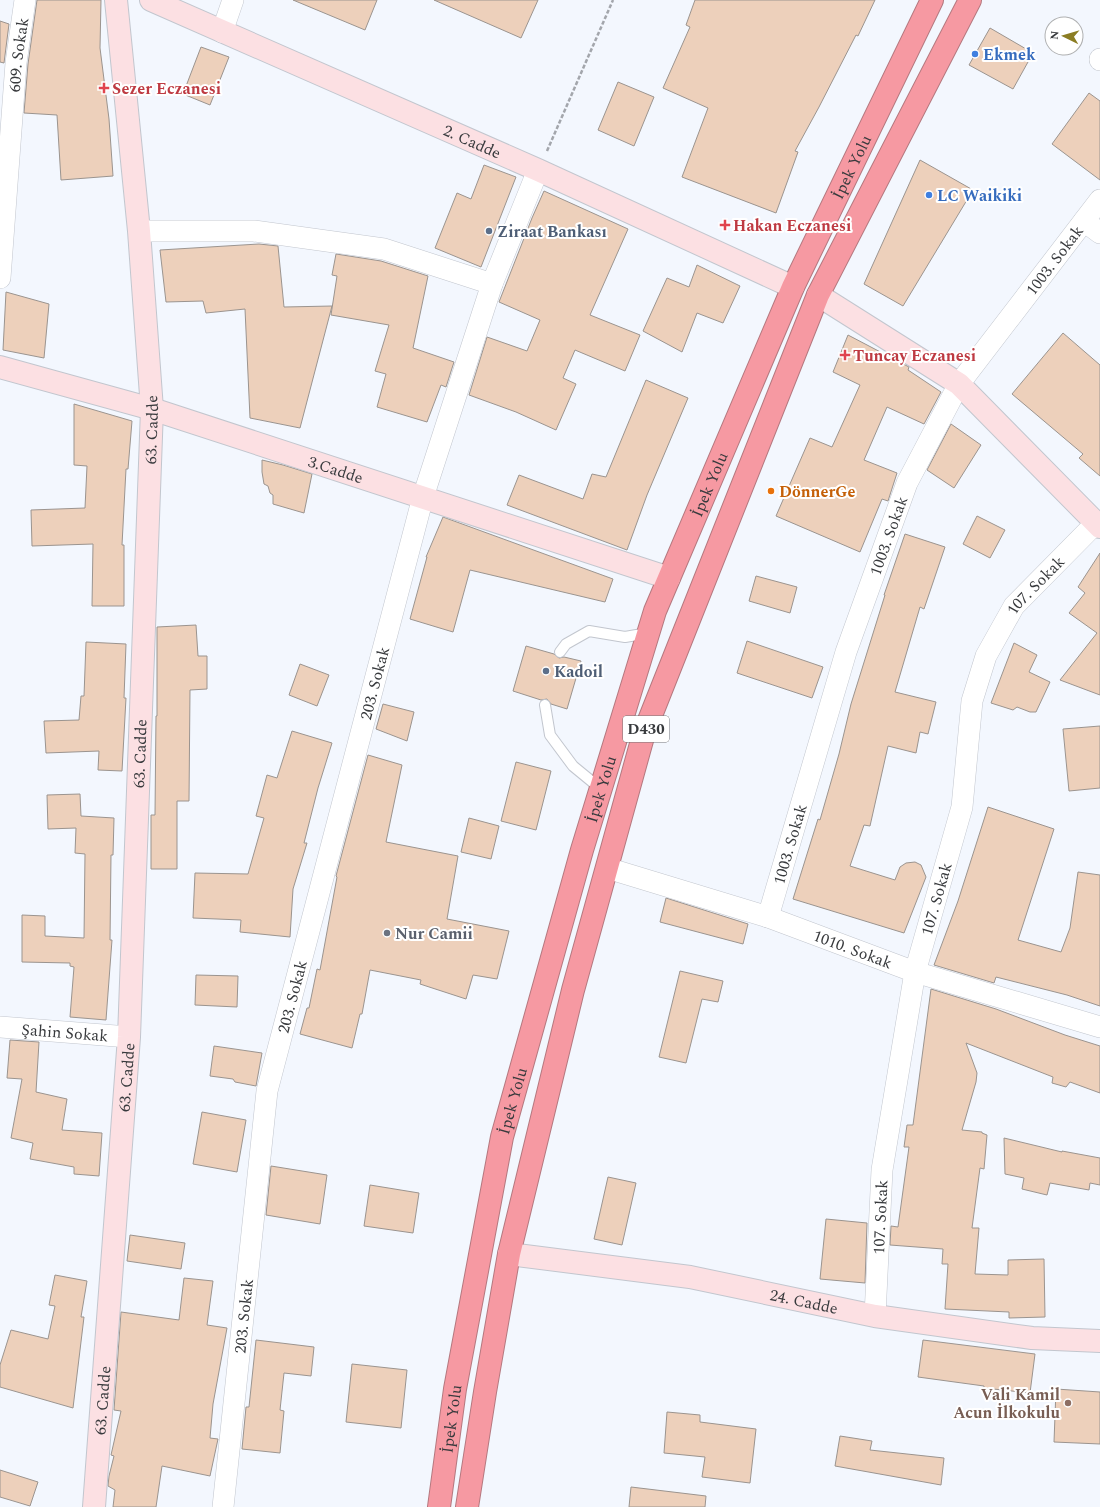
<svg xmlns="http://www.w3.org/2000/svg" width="1100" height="1507" font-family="Spectral,serif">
	<rect width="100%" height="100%" fill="#f3f7fe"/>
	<!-- building -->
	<g fill="#edd0bb" stroke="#9b948f">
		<path d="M 37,0 L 101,0 L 100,48 L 109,119 L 113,176 L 61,180 L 57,115 L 24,113 L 28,64 Z"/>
		<path d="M 293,0 L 377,0 L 365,30 Z"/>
		<path d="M 434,0 L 538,0 L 521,38 Z"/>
		<path d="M 695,0 L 875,0 L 858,36 L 856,35 L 819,107 L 795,151 L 798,152 L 776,213 L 682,177 L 708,108 L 663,88 L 690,27 L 686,25 Z"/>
		<path d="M 0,21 L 9,24 L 4,63 L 0,62 Z"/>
		<path d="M 990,28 L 1033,53 L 1013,89 L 969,65 Z"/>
		<path d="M 201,47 L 229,57 L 210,105 L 183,94 Z"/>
		<path d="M 618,82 L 654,97 L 634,146 L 598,130 Z"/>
		<path d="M 1089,93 L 1100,101 L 1100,180 L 1052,144 Z"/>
		<path d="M 920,160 L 973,190 L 903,306 L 864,284 Z"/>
		<path d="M 484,165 L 516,177 L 481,267 L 435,248 L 457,193 L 471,199 Z"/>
		<path d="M 544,191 L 628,229 L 590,315 L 640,335 L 625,371 L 575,350 L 563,378 L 576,384 L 556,430 L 516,412 L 469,395 L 487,337 L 527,351 L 540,320 L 499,302 L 532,218 Z"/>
		<path d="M 259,244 L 278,246 L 284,307 L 332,306 L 300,428 L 250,418 L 245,309 L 206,313 L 203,301 L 166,302 L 160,250 Z"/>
		<path d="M 336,254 L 381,261 L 428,276 L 413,348 L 454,362 L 446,387 L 441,385 L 427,422 L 377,407 L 386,374 L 375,371 L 389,325 L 331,315 L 337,276 L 332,275 Z"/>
		<path d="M 697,265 L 740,286 L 723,323 L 697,313 L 682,352 L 643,331 L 667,278 L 689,287 Z"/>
		<path d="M 6,292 L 49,304 L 44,358 L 3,350 Z"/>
		<path d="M 1063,333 L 1100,365 L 1100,476 L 1079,458 L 1083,454 L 1012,394 Z"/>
		<path d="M 848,335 L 909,367 L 908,370 L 941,392 L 924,424 L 887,407 L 864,460 L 897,473 L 888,501 L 882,499 L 860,552 L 776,516 L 810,438 L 832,447 L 860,385 L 833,372 Z"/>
		<path d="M 646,380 L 688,398 L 647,495 L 627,550 L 507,505 L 519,475 L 583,499 L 592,474 L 606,477 Z"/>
		<path d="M 74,404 L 132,421 L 128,469 L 126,469 L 122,545 L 124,545 L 124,606 L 92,606 L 93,544 L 32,546 L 31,510 L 85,508 L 87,466 L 74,465 Z"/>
		<path d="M 951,424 L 981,445 L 954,488 L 927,470 Z"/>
		<path d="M 262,460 L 283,465 L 312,474 L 304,513 L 273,504 L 273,495 L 270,493 L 268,486 L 264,484 L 262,472 Z"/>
		<path d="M 977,516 L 1005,530 L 990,558 L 963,544 Z"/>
		<path d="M 443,517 L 613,579 L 605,602 L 470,570 L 453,632 L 410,619 L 427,557 L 426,557 Z"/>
		<path d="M 905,534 L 945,547 L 924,609 L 920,607 L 895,692 L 936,702 L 928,734 L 920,732 L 916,753 L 888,746 L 870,826 L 864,825 L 850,866 L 895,880 L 900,867 L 906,863 L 915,862 L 921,865 L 926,877 L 904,933 L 793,899 L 818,819 L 820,820 L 839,754 L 851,704 L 885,595 L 884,595 Z"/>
		<path d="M 1100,553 L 1100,695 L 1060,680 L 1097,633 L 1069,613 L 1085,593 L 1078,587 Z"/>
		<path d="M 756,576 L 797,587 L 790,613 L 749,601 Z"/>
		<path d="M 196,625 L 198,656 L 207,656 L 207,689 L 190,690 L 189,801 L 177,801 L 177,869 L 151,869 L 151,815 L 155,815 L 156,716 L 157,716 L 157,627 Z"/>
		<path d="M 747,641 L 823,667 L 812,698 L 737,673 Z"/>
		<path d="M 86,642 L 126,644 L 124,698 L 126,698 L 122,771 L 98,770 L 99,751 L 46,753 L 44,721 L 79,720 L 81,696 L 84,696 Z"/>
		<path d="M 1014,643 L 1037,655 L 1029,672 L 1050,682 L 1036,712 L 1030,712 L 1017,707 L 1013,710 L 991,703 Z"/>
		<path d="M 526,646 L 554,654 L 559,658 L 564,657 L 581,661 L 567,709 L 551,704 L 547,699 L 541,700 L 513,691 Z"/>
		<path d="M 300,664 L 329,675 L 317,706 L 289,695 Z"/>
		<path d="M 383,704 L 414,712 L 407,741 L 376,729 Z"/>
		<path d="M 1100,726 L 1100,788 L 1069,791 L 1063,729 Z"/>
		<path d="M 292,731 L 332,743 L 318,788 L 304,843 L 307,843 L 293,889 L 290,937 L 240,932 L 241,920 L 193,918 L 195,873 L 248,874 L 264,818 L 256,816 L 267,775 L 277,778 Z"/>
		<path d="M 368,755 L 402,765 L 386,842 L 458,856 L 447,919 L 509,931 L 497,979 L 473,975 L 466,999 L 420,984 L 421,980 L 370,970 L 362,1014 L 360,1014 L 352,1048 L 300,1034 L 307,1008 L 309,1008 L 317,969 L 320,970 L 337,877 L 336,876 Z"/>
		<path d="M 516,762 L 551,771 L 536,830 L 501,821 Z"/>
		<path d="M 80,794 L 81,816 L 114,818 L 113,855 L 111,855 L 110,940 L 112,940 L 106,1020 L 70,1017 L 74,967 L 70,966 L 70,963 L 22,962 L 22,915 L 45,916 L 45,936 L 84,938 L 85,854 L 75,853 L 76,828 L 48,829 L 47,795 Z"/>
		<path d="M 988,807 L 1054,829 L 1018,940 L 1061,952 L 1070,928 L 1078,872 L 1100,875 L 1100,1006 L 1067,995 L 996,977 L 994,983 L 934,965 L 958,901 Z"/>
		<path d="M 469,818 L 499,826 L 491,859 L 461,852 Z"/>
		<path d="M 666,898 L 748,924 L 743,944 L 660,922 Z"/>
		<path d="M 680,971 L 723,981 L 718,1002 L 702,999 L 686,1063 L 659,1057 Z"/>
		<path d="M 196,975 L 238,976 L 237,1007 L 195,1005 Z"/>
		<path d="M 931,989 L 996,1009 L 1065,1035 L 1100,1046 L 1100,1093 L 1070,1082 L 1066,1087 L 1052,1083 L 1053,1077 L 966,1043 L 977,1073 L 976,1082 L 962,1130 L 982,1132 L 982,1133 L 987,1135 L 984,1169 L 980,1168 L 972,1228 L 979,1228 L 975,1274 L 1008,1275 L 1008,1260 L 1044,1259 L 1045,1317 L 1009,1318 L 1009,1312 L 945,1309 L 948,1264 L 942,1264 L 943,1249 L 890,1245 L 891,1226 L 898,1227 L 909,1147 L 904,1147 L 907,1125 L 913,1125 Z"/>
		<path d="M 10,1040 L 39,1042 L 36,1092 L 67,1099 L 62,1130 L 102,1133 L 99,1176 L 74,1174 L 74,1167 L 30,1159 L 33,1143 L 11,1138 L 22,1079 L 7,1078 Z"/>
		<path d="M 214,1046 L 262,1053 L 256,1086 L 235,1082 L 233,1079 L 210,1076 Z"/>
		<path d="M 202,1112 L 246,1120 L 237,1172 L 193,1164 Z"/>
		<path d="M 1004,1138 L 1062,1152 L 1062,1151 L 1100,1158 L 1100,1185 L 1090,1183 L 1089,1190 L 1050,1183 L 1047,1195 L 1022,1189 L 1024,1178 L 1005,1174 Z"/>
		<path d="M 271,1166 L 327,1175 L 320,1224 L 266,1215 Z"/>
		<path d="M 608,1177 L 636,1183 L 622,1245 L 594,1239 Z"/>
		<path d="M 370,1185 L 419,1193 L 413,1233 L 364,1226 Z"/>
		<path d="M 826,1219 L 867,1223 L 865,1283 L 820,1279 Z"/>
		<path d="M 130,1235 L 185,1243 L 181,1269 L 127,1261 Z"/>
		<path d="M 55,1275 L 87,1281 L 81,1317 L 84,1317 L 73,1408 L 0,1387 L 0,1365 L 11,1330 L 48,1339 L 55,1306 L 49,1305 Z"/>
		<path d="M 184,1278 L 213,1281 L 207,1325 L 227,1328 L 213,1404 L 210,1438 L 218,1439 L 210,1476 L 162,1466 L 156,1507 L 113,1507 L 115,1490 L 108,1486 L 109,1476 L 114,1456 L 111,1455 L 121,1411 L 114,1410 L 121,1312 L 179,1320 Z"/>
		<path d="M 256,1340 L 314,1347 L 311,1376 L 284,1373 L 280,1410 L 284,1411 L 280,1453 L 242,1449 L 246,1407 L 249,1407 Z"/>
		<path d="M 923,1340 L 1035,1354 L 1030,1393 L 984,1388 L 984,1386 L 918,1377 Z"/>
		<path d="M 352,1364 L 407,1370 L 401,1428 L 346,1422 Z"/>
		<path d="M 1056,1389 L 1100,1392 L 1100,1444 L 1054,1442 Z"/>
		<path d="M 667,1412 L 700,1415 L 700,1422 L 756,1429 L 750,1483 L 702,1477 L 705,1457 L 664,1453 Z"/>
		<path d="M 840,1436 L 872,1441 L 870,1450 L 944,1458 L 941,1485 L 835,1466 Z"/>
		<path d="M 0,1470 L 38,1482 L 30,1506 L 0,1497 Z"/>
		<path d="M 631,1487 L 706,1496 L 705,1507 L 629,1507 Z"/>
	</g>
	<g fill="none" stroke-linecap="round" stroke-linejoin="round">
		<defs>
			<g id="lane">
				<path d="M 560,652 L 566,644 L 589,631 L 625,637 L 648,633"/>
				<path d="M 545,705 L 550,735 L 573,766 L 601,789"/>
			</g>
			<g id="street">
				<path d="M 222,32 L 233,0"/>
				<path d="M 1100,60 L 1100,59"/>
				<path d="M 1084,221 L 1100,233"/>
				<path d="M 139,231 L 254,231 L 384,249 L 492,284"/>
				<path id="s1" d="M 0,278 L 16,63 L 25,0"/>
				<path id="s2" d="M 607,868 L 768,917 L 915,972 L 1100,1027"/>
				<path id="s3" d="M 768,917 L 846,652 L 907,483 L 959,384 L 1100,200"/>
				<path id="s4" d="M 0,1027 L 129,1037"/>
				<path id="s5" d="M 875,1316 L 882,1170 L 915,972 L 962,807 L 972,701 L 986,656 L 1014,606 L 1096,523"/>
				<path id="s6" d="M 223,1507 L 267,1091 L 423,497 L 492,284 L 538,170"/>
			</g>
			<g id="secondary">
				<path id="s7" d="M 151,0 L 538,170 L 793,287"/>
				<path d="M 818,295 L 959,384 L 1100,527"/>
				<path id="s8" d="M 0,367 L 152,409 L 669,578"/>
				<path id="s9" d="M 509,1254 L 690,1277 L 875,1316 L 1032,1338 L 1100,1341"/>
				<path id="s10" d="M 94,1507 L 129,1037 L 152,409 L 139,231 L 116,0"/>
			</g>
			<g id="highway">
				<path id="s11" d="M 439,1507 L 455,1389 L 502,1137 L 582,850 L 655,611 L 793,287 L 932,0"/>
				<path d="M 467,1507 L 485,1392 L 509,1254 L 573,990 L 644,733 L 818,295 L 970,0"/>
			</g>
		</defs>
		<!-- lane casing -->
		<use href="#lane" stroke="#c2c6ce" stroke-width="12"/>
		<!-- street casing -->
		<use href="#street" stroke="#c2c6ce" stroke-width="22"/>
		<!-- secondary casing -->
		<use href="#secondary" stroke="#c2c6ce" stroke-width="24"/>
		<!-- highway casing -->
		<use href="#highway" stroke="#b4787f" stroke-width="24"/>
		<!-- path -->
		<path stroke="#a3a6ac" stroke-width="2.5" stroke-dasharray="4 2" stroke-linecap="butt" d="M 547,151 L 613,0"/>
		<!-- lane -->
		<use href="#lane" stroke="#fff" stroke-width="10"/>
		<!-- street -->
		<use href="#street" stroke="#fff" stroke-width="21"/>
		<!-- secondary -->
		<use href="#secondary" stroke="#fce0e3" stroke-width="22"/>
		<!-- highway -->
		<use href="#highway" stroke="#f699a2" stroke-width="22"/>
	</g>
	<!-- markers -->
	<g fill="#3f7fe0" stroke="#fff" stroke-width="1.5">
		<circle cx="975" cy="54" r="4"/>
		<circle cx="929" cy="195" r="4"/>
	</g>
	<g fill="#e0444e" stroke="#fff" stroke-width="1.5">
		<path d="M102 82h4v4h4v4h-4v4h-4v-4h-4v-4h4z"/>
		<path d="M723 219h4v4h4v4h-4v4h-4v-4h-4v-4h4z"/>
		<path d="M843 349h4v4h4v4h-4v4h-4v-4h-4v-4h4z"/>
	</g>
	<g fill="#5c6f8a" stroke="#fff" stroke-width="1.5">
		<circle cx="489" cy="231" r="4"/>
		<circle cx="546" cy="671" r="4"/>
	</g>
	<circle fill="#e8710a" stroke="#fff" stroke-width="1.5" cx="771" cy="491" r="4"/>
	<circle fill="#6b7280" stroke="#fff" stroke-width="1.5" cx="387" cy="933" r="4"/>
	<circle fill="#8d6e63" stroke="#fff" stroke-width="1.5" cx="1068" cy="1403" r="4"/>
	<g text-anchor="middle" stroke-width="4" stroke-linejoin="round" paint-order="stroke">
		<!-- shield labels -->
		<rect fill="#fff" stroke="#747577" stroke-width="1" x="623" y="716" width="46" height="26" rx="3"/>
		<g font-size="15" font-weight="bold" fill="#383a3d">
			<text x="646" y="734">D430</text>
		</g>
		<!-- shop labels -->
		<g font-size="16" font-weight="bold" fill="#366cbe" stroke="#fff" text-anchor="start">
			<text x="983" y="60">Ekmek</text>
			<text x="937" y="201">LC Waikiki</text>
		</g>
		<!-- street labels -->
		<g font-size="16" fill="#383a3d" stroke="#fff">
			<text dy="6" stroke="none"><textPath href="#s1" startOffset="224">609. Sokak</textPath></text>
			<text dy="6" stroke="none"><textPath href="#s7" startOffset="351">2. Cadde</textPath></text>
			<text dy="6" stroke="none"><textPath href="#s11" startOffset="1409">İpek Yolu</textPath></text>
			<text dy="6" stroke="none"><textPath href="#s3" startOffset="724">1003. Sokak</textPath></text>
			<text dy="6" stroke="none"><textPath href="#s10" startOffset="1079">63. Cadde</textPath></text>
			<text dy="6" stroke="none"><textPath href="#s8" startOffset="351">3.Cadde</textPath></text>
			<text dy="6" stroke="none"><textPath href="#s11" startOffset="1061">İpek Yolu</textPath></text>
			<text dy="6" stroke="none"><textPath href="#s3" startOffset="400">1003. Sokak</textPath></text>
			<text dy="6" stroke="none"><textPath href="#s5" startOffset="759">107. Sokak</textPath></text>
			<text dy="6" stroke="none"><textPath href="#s6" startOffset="840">203. Sokak</textPath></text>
			<text dy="6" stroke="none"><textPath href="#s10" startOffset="755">63. Cadde</textPath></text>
			<text dy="6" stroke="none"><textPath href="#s11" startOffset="737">İpek Yolu</textPath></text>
			<text dy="6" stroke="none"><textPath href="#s3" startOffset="76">1003. Sokak</textPath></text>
			<text dy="6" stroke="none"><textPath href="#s5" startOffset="423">107. Sokak</textPath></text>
			<text dy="6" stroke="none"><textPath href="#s2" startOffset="259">1010. Sokak</textPath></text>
			<text dy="6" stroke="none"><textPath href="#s6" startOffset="516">203. Sokak</textPath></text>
			<text dy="6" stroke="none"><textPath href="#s4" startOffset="65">Şahin Sokak</textPath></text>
			<text dy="6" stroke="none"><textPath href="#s10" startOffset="431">63. Cadde</textPath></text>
			<text dy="6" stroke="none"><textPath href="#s11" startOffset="413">İpek Yolu</textPath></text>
			<text dy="6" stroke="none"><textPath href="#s5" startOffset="99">107. Sokak</textPath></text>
			<text dy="6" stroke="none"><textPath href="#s9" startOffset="299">24. Cadde</textPath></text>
			<text dy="6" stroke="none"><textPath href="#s6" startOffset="192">203. Sokak</textPath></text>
			<text dy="6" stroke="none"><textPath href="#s10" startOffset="107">63. Cadde</textPath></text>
			<text dy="6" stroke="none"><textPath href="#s11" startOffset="89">İpek Yolu</textPath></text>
		</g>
		<!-- health labels -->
		<g font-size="16" font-weight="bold" fill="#be3a42" stroke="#fff" text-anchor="start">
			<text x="112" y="94">Sezer Eczanesi</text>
			<text x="733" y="231">Hakan Eczanesi</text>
			<text x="853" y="361">Tuncay Eczanesi</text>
		</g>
		<!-- service labels -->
		<g font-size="16" font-weight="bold" fill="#4e5e75" stroke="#fff" text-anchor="start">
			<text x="497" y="237">Ziraat Bankası</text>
			<text x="554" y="677">Kadoil</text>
		</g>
		<!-- food labels -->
		<g font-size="16" font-weight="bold" fill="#c56008" stroke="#fff" text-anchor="start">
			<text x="779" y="497">DönnerGe</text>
		</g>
		<!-- worship labels -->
		<g font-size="16" font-weight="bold" fill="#5b616d" stroke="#fff" text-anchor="start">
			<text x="395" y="939">Nur Camii</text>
		</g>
		<!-- education labels -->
		<g font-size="16" font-weight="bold" fill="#785e54" stroke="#fff" text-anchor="end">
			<text x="1060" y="1400">Vali Kamil<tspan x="1060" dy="18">Acun İlkokulu</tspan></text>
		</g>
	</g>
	<!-- north arrow -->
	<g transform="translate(1064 36) rotate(275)"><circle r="19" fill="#ffffff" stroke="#afb0b1"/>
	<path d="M0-3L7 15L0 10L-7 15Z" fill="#8b7d23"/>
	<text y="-6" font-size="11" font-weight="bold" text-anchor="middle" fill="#383a3d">N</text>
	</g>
</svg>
